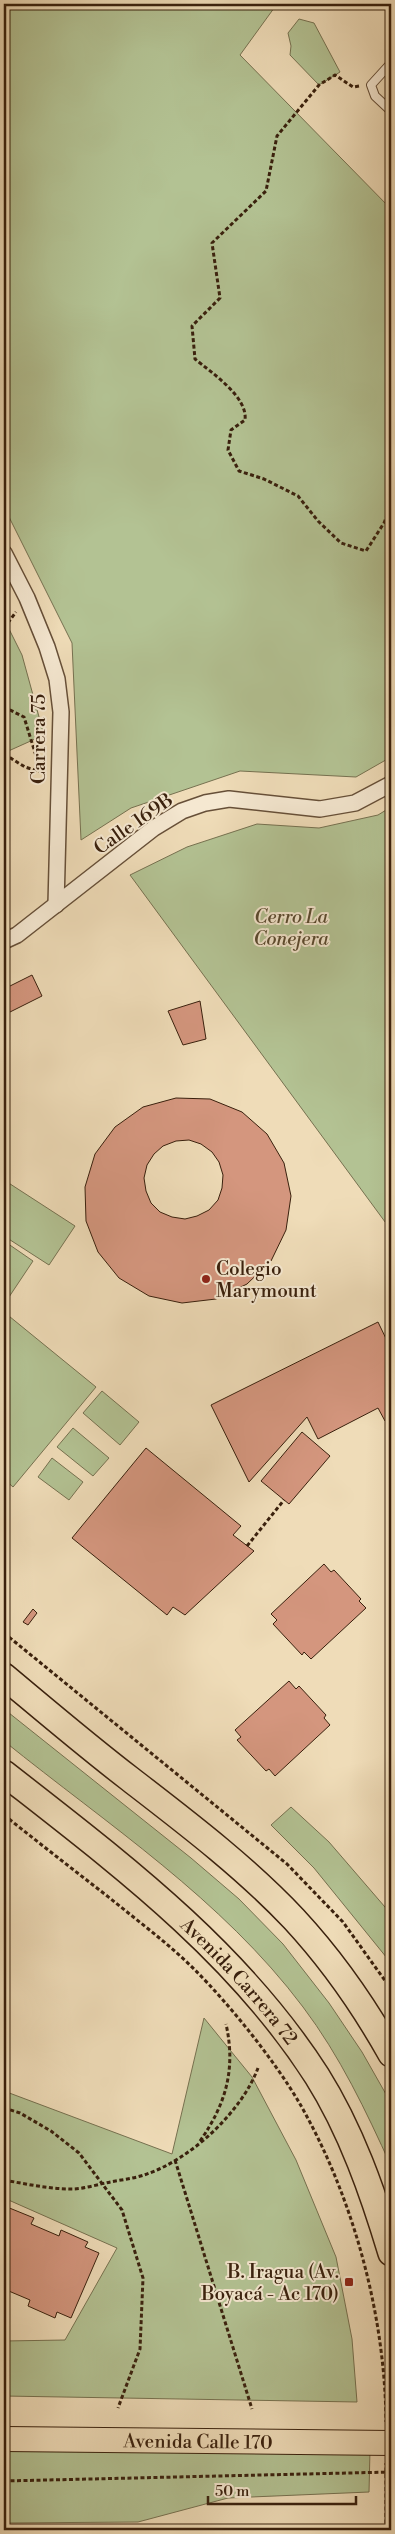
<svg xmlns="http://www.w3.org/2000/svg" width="395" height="2534" font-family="'Libre Bodoni',serif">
	<rect width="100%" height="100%" fill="#efdcb8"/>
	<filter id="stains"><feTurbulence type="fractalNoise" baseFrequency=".004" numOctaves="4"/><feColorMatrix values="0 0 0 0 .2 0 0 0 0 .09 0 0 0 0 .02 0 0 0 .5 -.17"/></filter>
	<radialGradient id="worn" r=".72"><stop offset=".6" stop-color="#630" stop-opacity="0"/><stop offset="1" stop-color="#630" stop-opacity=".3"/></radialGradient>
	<!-- green -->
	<g fill="#b3c293" stroke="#767150">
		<path d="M 4,4 L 277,4 L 240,55 L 391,209 L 391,757 L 356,777 L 240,771 L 131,808 L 81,840 L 72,643 L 4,507 Z"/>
		<path d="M 299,19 L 314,23 L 340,72 L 319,85 L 290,55 L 291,46 L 288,33 Z"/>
		<path d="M 4,619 L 22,655 L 44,735 L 4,753 Z"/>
		<path d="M 391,807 L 391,1230 L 130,875 L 187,847 L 257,824 L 319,828 L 378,815 Z"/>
		<path d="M 4,1180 L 75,1226 L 49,1265 L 4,1236 Z"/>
		<path d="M 4,1241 L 33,1261 L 9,1297 L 4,1294 Z"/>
		<path d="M 4,1312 L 96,1387 L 13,1487 L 4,1479 Z"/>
		<path d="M 102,1391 L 139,1422 L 120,1445 L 83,1413 Z"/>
		<path d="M 73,1428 L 109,1458 L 93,1476 L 57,1447 Z"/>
		<path d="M 52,1458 L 83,1482 L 69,1500 L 38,1477 Z"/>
		<path d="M 4,1709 L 191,1858 L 239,1899 L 283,1944 L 329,2003 L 362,2052 L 391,2103 L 391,2166 C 366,2111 340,2056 303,2007 C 222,1899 108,1825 4,1741 Z"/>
		<path d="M 291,1807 L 329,1842 L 391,1914 L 391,1963 L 314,1868 L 271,1825 Z"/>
		<path d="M 204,2018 L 252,2077 L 296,2160 L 336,2257 L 352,2339 L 357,2402 L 4,2396 L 4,2341 L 65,2340 L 117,2248 L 4,2198 L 4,2091 L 172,2154 Z"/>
		<path d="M 370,2450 L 369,2492 L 228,2498 L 138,2522 L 4,2523 L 4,2451 Z"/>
	</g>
	<!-- building -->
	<g fill="#d4967e" stroke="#39200d" fill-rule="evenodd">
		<path d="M 32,975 L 42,996 L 4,1015 L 4,989 Z"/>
		<path d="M 200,1001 L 206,1039 L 183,1045 L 168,1011 Z"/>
		<path d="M 176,1098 L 210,1099 L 242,1112 L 267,1134 L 284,1163 L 291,1196 L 286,1230 L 271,1261 L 247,1284 L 216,1299 L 182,1303 L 149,1296 L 119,1278 L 98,1252 L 86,1221 L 85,1187 L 95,1154 L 115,1127 L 143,1107 ZM 189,1140 L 201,1144 L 212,1152 L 219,1162 L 223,1175 L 222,1188 L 218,1200 L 209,1210 L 197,1216 L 185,1219 L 172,1217 L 160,1212 L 151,1203 L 146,1191 L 144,1178 L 147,1165 L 154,1154 L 163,1146 L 176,1141 Z"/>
		<path d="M 378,1322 L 391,1349 L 391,1418 L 385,1421 L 378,1408 L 318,1439 L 307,1417 L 249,1482 L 211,1405 Z"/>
		<path d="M 302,1432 L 330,1456 L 289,1504 L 261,1481 Z"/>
		<path d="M 146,1448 L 241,1526 L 233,1535 L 254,1551 L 185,1615 L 173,1607 L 167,1615 L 72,1538 Z"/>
		<path d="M 324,1564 L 331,1572 L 334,1570 L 361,1599 L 359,1601 L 366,1608 L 311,1659 L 304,1652 L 302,1655 L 273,1624 L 277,1620 L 271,1614 Z"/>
		<path d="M 33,1609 L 37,1613 L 28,1625 L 23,1622 Z"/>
		<path d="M 289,1681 L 296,1689 L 299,1686 L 326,1715 L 324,1718 L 330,1725 L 275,1776 L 269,1769 L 266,1771 L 237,1740 L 241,1737 L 235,1730 Z"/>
		<path d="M 7,2207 L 34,2218 L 31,2224 L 59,2236 L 61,2230 L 88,2242 L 85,2247 L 99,2253 L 71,2318 L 57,2312 L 55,2318 L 28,2306 L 30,2300 L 4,2289 L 4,2212 Z"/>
	</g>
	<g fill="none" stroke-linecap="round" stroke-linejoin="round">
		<defs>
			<path id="service" d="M 391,63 L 371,85 L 375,96 L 391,111"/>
			<g id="minor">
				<path d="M 4,553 L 27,598 L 47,647 L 57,679 L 61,712 L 56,905"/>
				<path d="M 4,941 L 17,935 L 154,828 L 182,811 L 205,803 L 229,799 L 320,809 L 355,803 L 391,784"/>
			</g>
			<g id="primary">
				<path id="s1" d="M 4,2439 L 391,2443"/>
			</g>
			<g id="trunk">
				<path d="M 4,1676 C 46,1711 87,1746 130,1779 C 187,1823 245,1867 294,1919 C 332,1960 364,2006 391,2054"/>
				<path id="s2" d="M 4,1773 C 119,1863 237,1951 317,2076 C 351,2130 373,2193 391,2253"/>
			</g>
		</defs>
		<!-- service casing -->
		<use href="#service" stroke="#664f38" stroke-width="10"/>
		<!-- minor casing -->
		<use href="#minor" stroke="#664f38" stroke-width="18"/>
		<!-- primary casing -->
		<use href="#primary" stroke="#39200d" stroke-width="26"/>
		<!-- trunk casing -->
		<use href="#trunk" stroke="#39200d" stroke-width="28"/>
		<!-- path -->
		<g stroke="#39200d" stroke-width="3" stroke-dasharray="4 2.5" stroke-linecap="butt">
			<path d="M 359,86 L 353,87 L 335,75 L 319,85 L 277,136 L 266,191 L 212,243 L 220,298 L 192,326 L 195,359 C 212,373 248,397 245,420 L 231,430 L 228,450 L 239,471 L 264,479 L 298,496 L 318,521 L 341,543 L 366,551 L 384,523 L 391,505"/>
			<path d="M 4,628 L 16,612"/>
			<path d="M 4,707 L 24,717 L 41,772 L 25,767 L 4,754"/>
			<path d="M 247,1546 L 284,1500"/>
			<path d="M 4,1633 L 287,1864 L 343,1922 L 391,1989"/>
			<path d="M 4,1815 C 39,1843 75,1871 111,1899 C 139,1922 169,1944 195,1970 C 230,2005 275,2061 300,2104 C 353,2197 385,2314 386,2422"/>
			<path d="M 4,2108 L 20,2113 L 51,2131 L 79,2153 L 122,2210 L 143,2278 L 140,2349 L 118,2408"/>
			<path d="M 200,2141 C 226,2104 236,2069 226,2024"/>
			<path d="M 175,2160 L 252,2409"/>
			<path d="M 4,2180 C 26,2184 49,2189 72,2189 C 83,2189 95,2185 106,2183 C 118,2180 132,2179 144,2175 C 190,2160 241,2113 258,2068"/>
			<path d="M 4,2481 L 391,2472"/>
			<path d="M 386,2530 L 386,2463"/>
		</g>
		<!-- service -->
		<use href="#service" stroke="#f5e8d1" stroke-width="8"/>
		<!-- minor -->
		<use href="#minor" stroke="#f5e8d1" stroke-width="15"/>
		<!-- primary -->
		<use href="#primary" stroke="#efdcb8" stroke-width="24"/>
		<!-- trunk -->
		<use href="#trunk" stroke="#efdcb8" stroke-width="25"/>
	</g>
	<!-- markers -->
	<g fill="#8f2418" stroke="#f5e8d1" stroke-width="2">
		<circle cx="206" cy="1279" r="5"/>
		<rect x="344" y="2277" width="10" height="10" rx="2.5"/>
	</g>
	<g text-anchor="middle" stroke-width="4" stroke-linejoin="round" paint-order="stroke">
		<!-- street labels -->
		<g font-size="19" fill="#39200d" stroke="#f5e8d1">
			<text transform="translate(38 739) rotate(-90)" y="7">Carrera 75</text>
			<text transform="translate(133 823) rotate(-35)" y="7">Calle 169B</text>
			<text dy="7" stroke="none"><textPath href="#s2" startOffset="315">Avenida Carrera 72</textPath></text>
			<text dy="7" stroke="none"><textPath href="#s1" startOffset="194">Avenida Calle 170</textPath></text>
		</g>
		<!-- park labels -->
		<g font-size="19" font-style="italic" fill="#58482e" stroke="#f5e8d1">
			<text x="291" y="923">Cerro La<tspan x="291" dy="22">Conejera</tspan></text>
		</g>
		<!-- poi labels -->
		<g font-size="19" fill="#39200d" stroke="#f5e8d1" text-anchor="start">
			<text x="216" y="1275">Colegio<tspan x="216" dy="22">Marymount</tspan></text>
			<text x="339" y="2278" text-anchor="end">B. Iragua (Av.<tspan x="339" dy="22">Boyacá - Ac 170)</tspan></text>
		</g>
	</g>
	<!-- margin -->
	<rect width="395" height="2534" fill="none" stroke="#efdcb8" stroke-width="20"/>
	<rect x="5" y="5" width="385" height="2524" fill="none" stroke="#39200d" stroke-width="2.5"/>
	<rect x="10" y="10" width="375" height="2514" fill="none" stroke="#39200d"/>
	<!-- scale -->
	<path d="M208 2496v8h148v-8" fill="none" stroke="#39200d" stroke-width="2.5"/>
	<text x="215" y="2496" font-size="15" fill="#39200d" stroke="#f5e8d1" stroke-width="4" paint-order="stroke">50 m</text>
	<rect width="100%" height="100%" filter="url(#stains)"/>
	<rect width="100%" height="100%" fill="url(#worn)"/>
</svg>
